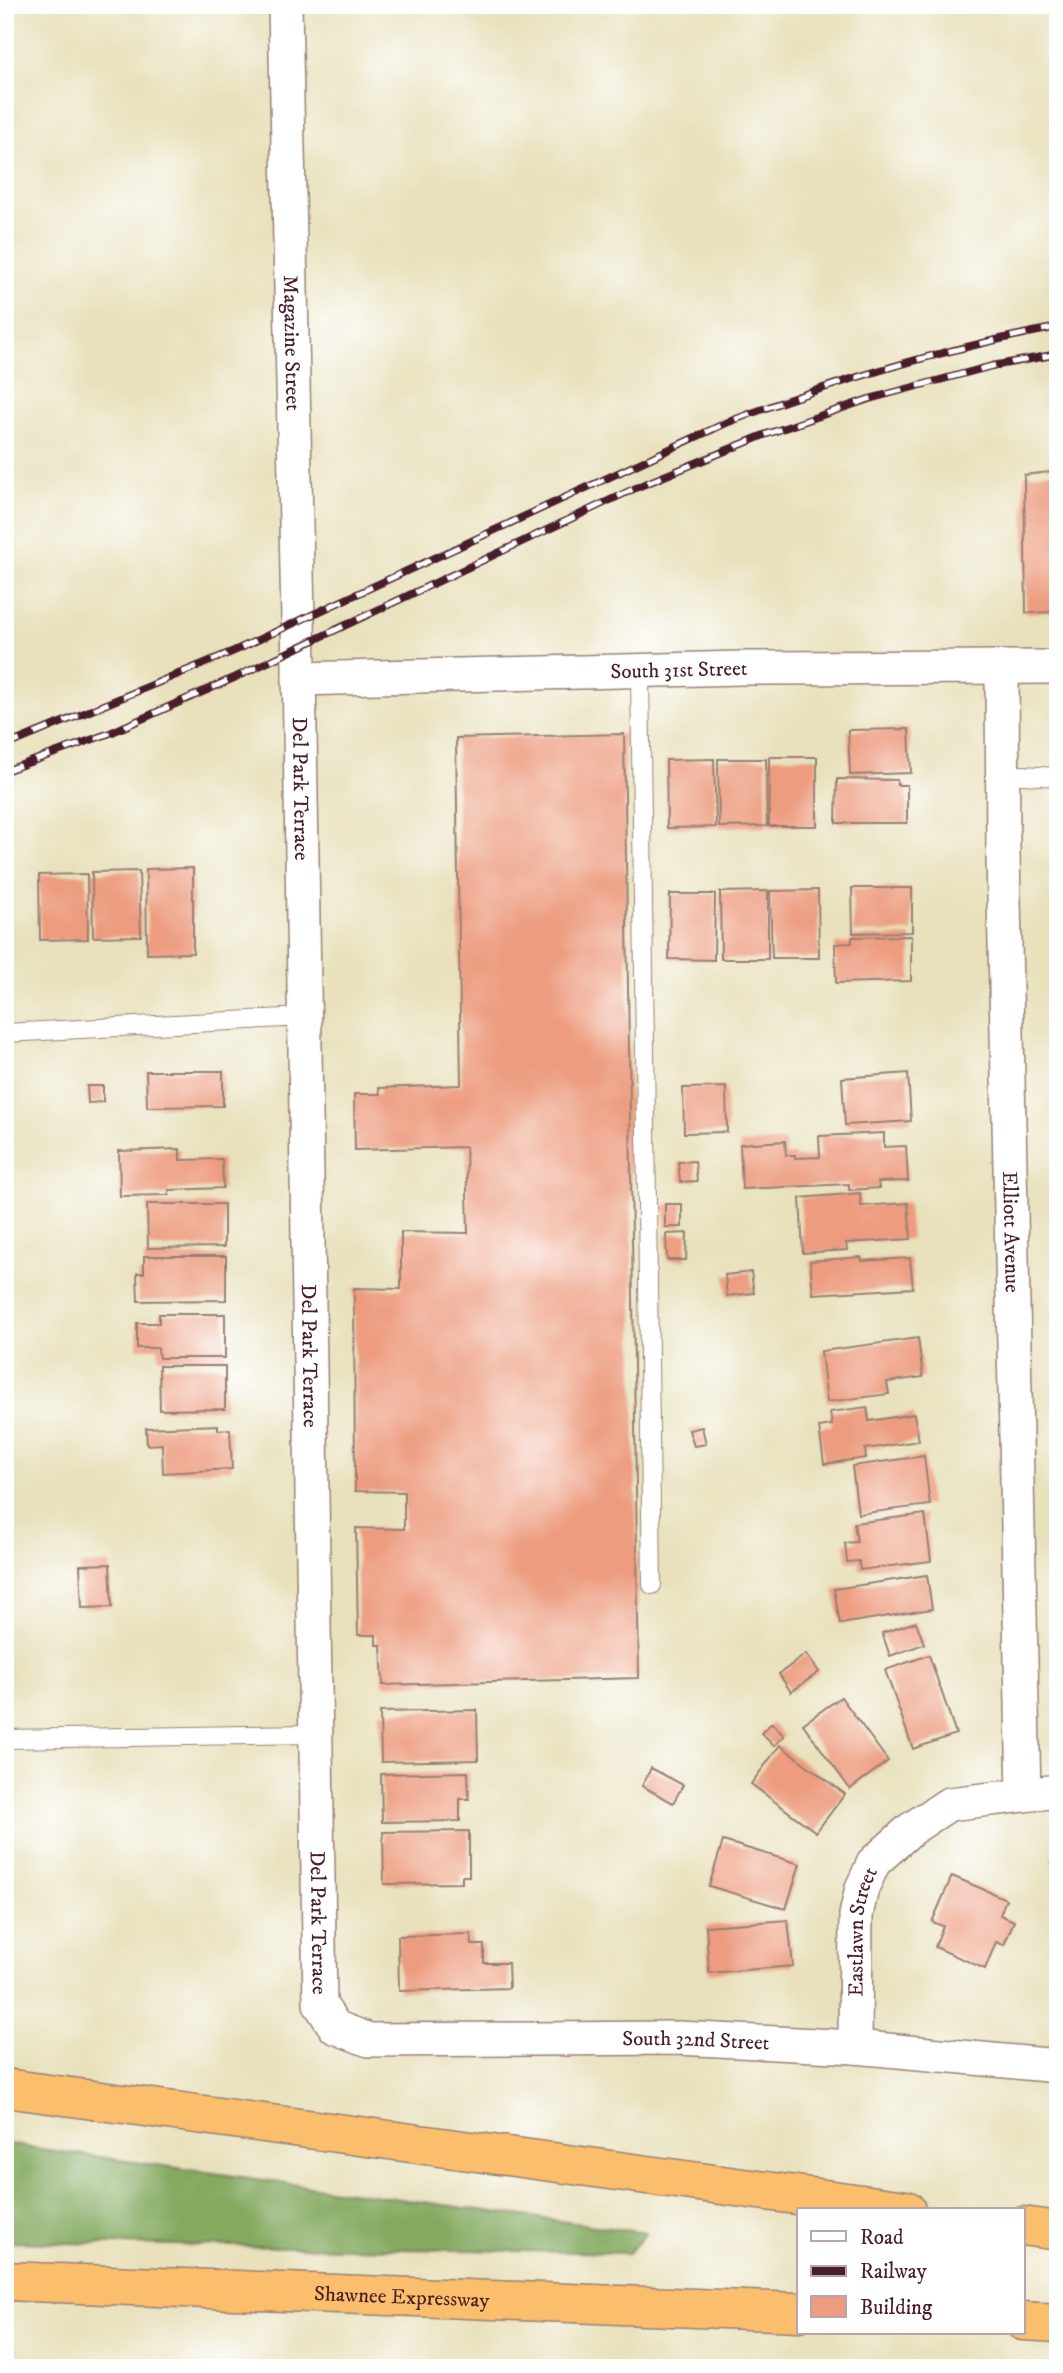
<svg xmlns="http://www.w3.org/2000/svg" width="1063" height="2373" font-family="'IM FELL DW Pica',serif">
	<rect width="100%" height="100%" fill="#fff"/>
	<filter id="ink" filterUnits="userSpaceOnUse"><feTurbulence type="fractalNoise" baseFrequency=".0143" numOctaves="2"/><feDisplacementMap in="SourceGraphic" scale="14" xChannelSelector="R" yChannelSelector="G"/><feConvolveMatrix kernelMatrix="1 2 1 2 8 2 1 2 1" color-interpolation-filters="sRGB"/></filter>
	<filter id="wash" filterUnits="userSpaceOnUse"><feTurbulence type="fractalNoise" baseFrequency=".00686" numOctaves="4" result="noise"/><feDisplacementMap in="SourceGraphic" scale="28" xChannelSelector="R" yChannelSelector="G"/><feGaussianBlur stdDeviation="1.57" result="paint"/><feColorMatrix in="noise" values="0 0 0 0 0 0 0 0 0 0 0 0 0 0 0 0 0 1.4 0 .05"/><feComposite in="paint" operator="in"/></filter>
	<g filter="url(#wash)">
		<rect width="100%" height="100%" fill="#e8e1bc"/>
		<!-- forest -->
		<path fill="#84aa60" stroke="#676446" stroke-width="2" d="M 5,2144 L 646,2233 L 629,2253 L 5,2242 Z"/>
		<g id="blocks">
			<!-- building -->
			<g fill="#ed9c7f">
				<path d="M 1058,471 L 1058,612 L 1026,613 L 1024,475 Z"/>
				<path d="M 909,729 L 911,773 L 850,775 L 848,730 Z"/>
				<path d="M 624,734 L 639,1678 L 383,1685 L 381,1645 L 376,1645 L 376,1635 L 358,1635 L 356,1528 L 404,1529 L 404,1492 L 355,1491 L 354,1288 L 401,1289 L 401,1232 L 468,1233 L 466,1147 L 355,1150 L 354,1094 L 380,1094 L 379,1088 L 461,1085 L 456,738 Z"/>
				<rect x="769" y="757" width="48" height="69"/>
				<path d="M 714,759 L 716,827 L 667,828 L 666,760 Z"/>
				<path d="M 718,759 L 766,759 L 767,826 L 719,827 Z"/>
				<path d="M 837,779 L 897,780 L 897,785 L 907,785 L 907,823 L 836,823 Z"/>
				<path d="M 193,868 L 193,953 L 147,954 L 146,869 Z"/>
				<path d="M 139,871 L 141,936 L 93,937 L 92,872 Z"/>
				<path d="M 87,874 L 88,939 L 40,940 L 39,875 Z"/>
				<path d="M 852,888 L 912,888 L 912,932 L 853,933 Z"/>
				<path d="M 818,890 L 819,958 L 772,958 L 770,891 Z"/>
				<path d="M 768,891 L 768,959 L 721,959 L 720,892 Z"/>
				<path d="M 670,894 L 715,894 L 714,960 L 669,959 Z"/>
				<path d="M 911,936 L 911,981 L 836,983 L 835,944 L 852,943 L 852,937 Z"/>
				<path d="M 146,1071 L 223,1071 L 223,1106 L 147,1107 Z"/>
				<path d="M 908,1073 L 911,1121 L 845,1125 L 842,1078 Z"/>
				<path d="M 87,1086 L 103,1086 L 103,1102 L 88,1103 Z"/>
				<path d="M 726,1087 L 727,1132 L 684,1133 L 683,1088 Z"/>
				<path d="M 884,1133 L 884,1147 L 906,1146 L 908,1181 L 878,1182 L 879,1188 L 849,1190 L 849,1184 L 742,1189 L 740,1144 L 785,1141 L 786,1155 L 795,1155 L 795,1158 L 820,1157 L 819,1136 Z"/>
				<path d="M 180,1149 L 180,1160 L 222,1159 L 223,1188 L 169,1190 L 169,1195 L 120,1196 L 119,1151 Z"/>
				<path d="M 695,1161 L 697,1181 L 680,1182 L 678,1162 Z"/>
				<path d="M 860,1193 L 861,1206 L 908,1203 L 911,1239 L 846,1243 L 847,1250 L 803,1253 L 800,1198 Z"/>
				<path d="M 147,1204 L 224,1204 L 224,1247 L 148,1248 Z"/>
				<rect x="665" y="1204" width="17" height="23"/>
				<path d="M 687,1233 L 686,1260 L 667,1260 L 666,1234 Z"/>
				<path d="M 144,1256 L 226,1256 L 226,1300 L 138,1301 L 137,1273 L 144,1273 Z"/>
				<path d="M 861,1257 L 862,1261 L 910,1258 L 913,1288 L 813,1294 L 810,1261 Z"/>
				<path d="M 751,1272 L 754,1293 L 727,1296 L 725,1275 Z"/>
				<path d="M 159,1314 L 225,1314 L 225,1358 L 159,1358 L 158,1348 L 137,1348 L 137,1323 L 159,1323 Z"/>
				<path d="M 918,1338 L 923,1377 L 887,1382 L 889,1394 L 827,1402 L 821,1351 Z"/>
				<path d="M 159,1366 L 225,1366 L 225,1409 L 160,1410 Z"/>
				<path d="M 867,1407 L 869,1421 L 914,1414 L 919,1441 L 865,1449 L 866,1458 L 824,1464 L 819,1427 L 832,1425 L 830,1412 Z"/>
				<path d="M 218,1425 L 218,1430 L 230,1429 L 232,1469 L 163,1473 L 162,1444 L 147,1445 L 146,1428 Z"/>
				<path d="M 702,1427 L 706,1444 L 694,1446 L 689,1430 Z"/>
				<path d="M 924,1456 L 930,1505 L 858,1514 L 852,1466 Z"/>
				<path d="M 925,1514 L 931,1561 L 860,1570 L 859,1561 L 847,1562 L 845,1543 L 857,1542 L 854,1523 Z"/>
				<path d="M 110,1564 L 112,1607 L 82,1608 L 80,1565 Z"/>
				<path d="M 927,1575 L 932,1609 L 840,1624 L 834,1589 Z"/>
				<path d="M 916,1622 L 924,1644 L 890,1656 L 882,1633 Z"/>
				<path d="M 806,1654 L 819,1672 L 791,1692 L 779,1674 Z"/>
				<path d="M 929,1655 L 956,1734 L 913,1749 L 885,1670 Z"/>
				<path d="M 841,1697 L 888,1761 L 850,1789 L 803,1724 Z"/>
				<path d="M 477,1710 L 478,1760 L 381,1762 L 380,1712 Z"/>
				<path d="M 772,1723 L 784,1736 L 774,1746 L 761,1733 Z"/>
				<path d="M 780,1745 L 845,1794 L 816,1832 L 751,1784 Z"/>
				<path d="M 651,1768 L 683,1785 L 673,1803 L 642,1786 Z"/>
				<path d="M 468,1772 L 469,1799 L 460,1799 L 460,1821 L 382,1822 L 381,1774 Z"/>
				<path d="M 469,1831 L 469,1876 L 462,1876 L 462,1883 L 384,1884 L 383,1832 Z"/>
				<path d="M 723,1841 L 800,1864 L 786,1909 L 709,1886 Z"/>
				<path d="M 1052,1856 L 1058,1856 L 1058,1907 L 1056,1908 Z"/>
				<path d="M 952,1876 L 1006,1899 L 1000,1915 L 1014,1921 L 1004,1945 L 996,1942 L 985,1969 L 935,1947 L 943,1926 L 932,1922 Z"/>
				<path d="M 788,1920 L 793,1966 L 709,1973 L 706,1926 Z"/>
				<path d="M 471,1934 L 472,1945 L 484,1945 L 484,1963 L 508,1963 L 509,1988 L 399,1991 L 398,1936 Z"/>
			</g>
		</g>
	</g>
	<g filter="url(#ink)">
		<use href="#blocks" fill-opacity="0" stroke="#998074" stroke-width="2"/>
		<g fill="none" stroke-linecap="round" stroke-linejoin="round">
			<defs>
				<g id="service">
					<path d="M 640,671 L 652,1585"/>
					<path d="M 1003,774 L 1058,777"/>
					<path d="M 5,1033 L 304,1017"/>
					<path d="M 5,1739 L 314,1734"/>
				</g>
				<g id="minor">
					<path id="s1" d="M 285,5 L 299,666 L 320,2004 L 335,2027 L 369,2040 L 678,2038 L 855,2047 L 1058,2066"/>
					<path id="s2" d="M 1002,668 L 1003,854 L 1024,1794"/>
					<path id="s3" d="M 299,679 L 741,668 L 1058,667"/>
					<path id="s4" d="M 855,2047 L 856,1915 L 862,1888 L 874,1862 L 911,1829 L 949,1804 L 1058,1791"/>
				</g>
				<g id="motorway">
					<path d="M 5,2088 L 906,2210"/>
					<path d="M 1023,2226 L 1058,2231"/>
					<path id="s5" d="M 5,2281 L 799,2312"/>
					<path d="M 1023,2321 L 1058,2323"/>
				</g>
			</defs>
			<!-- service casing -->
			<use href="#service" stroke="#998074" stroke-width="20"/>
			<!-- minor casing -->
			<use href="#minor" stroke="#998074" stroke-width="36"/>
			<!-- motorway casing -->
			<use href="#motorway" stroke="#998074" stroke-width="41"/>
			<!-- service -->
			<use href="#service" stroke="#fff" stroke-width="18"/>
			<!-- minor -->
			<use href="#minor" stroke="#fff" stroke-width="33"/>
			<!-- motorway -->
			<use href="#motorway" stroke="#fabe6d" stroke-width="38"/>
			<defs>
				<g id="rail">
					<path d="M 5,746 L 234,651 L 726,423 C 834,381 944,349 1058,327"/>
					<path d="M 5,771 L 110,733 L 236,677 L 640,486 L 764,435 L 869,399 L 992,366 L 1058,354"/>
				</g>
			</defs>
			<!-- rail casing -->
			<use href="#rail" stroke="#4a1f2b" stroke-width="8"/>
			<!-- rail -->
			<use href="#rail" stroke="#fff" stroke-width="5" stroke-dasharray="16" stroke-linecap="butt"/>
		</g>
	</g>
	<g text-anchor="middle" stroke-width="7" stroke-linejoin="round" paint-order="stroke">
		<!-- street labels -->
		<g font-size="21" fill="#4a1f2b" stroke="#fff">
			<text dy="7" stroke="none"><textPath href="#s1" startOffset="338">Magazine Street</textPath></text>
			<text dy="7" stroke="none"><textPath href="#s3" startOffset="380">South 31st Street</textPath></text>
			<text dy="7" stroke="none"><textPath href="#s1" startOffset="784">Del Park Terrace</textPath></text>
			<text dy="7" stroke="none"><textPath href="#s2" startOffset="564">Elliott Avenue</textPath></text>
			<text dy="7" stroke="none"><textPath href="#s1" startOffset="1351">Del Park Terrace</textPath></text>
			<text dy="7" stroke="none"><textPath href="#s1" startOffset="1918">Del Park Terrace</textPath></text>
			<text dy="7" stroke="none"><textPath href="#s4" startOffset="116">Eastlawn Street</textPath></text>
			<text dy="7" stroke="none"><textPath href="#s1" startOffset="2390">South 32nd Street</textPath></text>
			<text dy="7" stroke="none"><textPath href="#s5" startOffset="397">Shawnee Expressway</textPath></text>
		</g>
	</g>
	<!-- margin -->
	<rect width="1063" height="2373" fill="none" stroke="#fff" stroke-width="28"/>
	<!-- legend -->
	<rect x="797" y="2208" width="228" height="126" fill="#ffffff" stroke="#b7a5aa" stroke-width="2"/>
	<rect x="811" y="2231" width="35" height="10" fill="#ffffff" stroke="#b7a5aa" stroke-width="2"/>
	<text x="860" y="2244" font-size="21" fill="#4a1f2b">Road</text>
	<rect x="811" y="2266" width="35" height="10" fill="#4a1f2b" stroke="#b7a5aa" stroke-width="2"/>
	<text x="860" y="2278" font-size="21" fill="#4a1f2b">Railway</text>
	<rect x="811" y="2296" width="35" height="21" fill="#ed9c7f" stroke="#b7a5aa" stroke-width="2"/>
	<text x="860" y="2314" font-size="21" fill="#4a1f2b">Building</text>
</svg>
